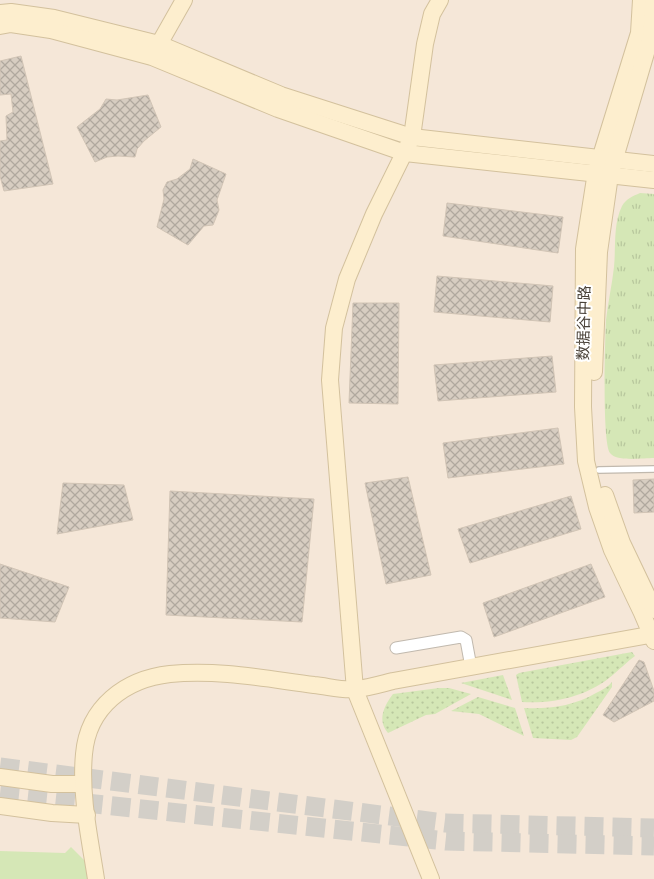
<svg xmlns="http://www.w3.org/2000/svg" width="654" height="879" font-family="'Nunito Sans','Noto Sans SC',sans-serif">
	<defs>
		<pattern id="grass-dots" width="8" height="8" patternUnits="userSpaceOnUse" patternTransform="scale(1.25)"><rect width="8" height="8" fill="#d5e7b6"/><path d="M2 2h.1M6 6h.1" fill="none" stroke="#b8c79d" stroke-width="1.8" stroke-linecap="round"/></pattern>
		<pattern id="park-tufts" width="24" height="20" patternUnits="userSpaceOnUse" patternTransform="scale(1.25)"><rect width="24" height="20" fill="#d5e7b6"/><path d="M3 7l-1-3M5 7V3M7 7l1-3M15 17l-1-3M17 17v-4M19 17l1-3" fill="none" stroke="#b8c79d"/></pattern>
		<pattern id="building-cross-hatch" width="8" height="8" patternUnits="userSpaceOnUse" patternTransform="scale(1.25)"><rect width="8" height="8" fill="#d7cdc1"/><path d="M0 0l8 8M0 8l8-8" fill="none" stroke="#b0a89e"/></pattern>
	</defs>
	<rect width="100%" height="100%" fill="#f5f2ec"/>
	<!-- commercial -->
	<rect fill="#f5e7d8" x="0" y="0" width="654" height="879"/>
	<!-- grass -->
	<g fill="url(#grass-dots)">
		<path d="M 632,652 L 635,656 C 628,661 621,668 614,674 C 589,696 555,704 522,702 L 516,675 L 519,673 Z"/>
		<path d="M 503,675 L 512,700 L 461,683 Z"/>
		<path d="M 612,682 L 612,687 L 577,737 L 571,740 L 533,738 L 524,708 C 550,709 574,706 596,693 C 602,690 608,687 612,682 Z"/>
		<path d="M 439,688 L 449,688 L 471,694 L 435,714 L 426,715 L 388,733 C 377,720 384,706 393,694 Z"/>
		<path d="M 478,697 L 515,708 L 524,736 L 479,714 L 451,711 Z"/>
	</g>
	<!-- park -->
	<path fill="url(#park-tufts)" d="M 640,193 L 654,194 L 654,458 C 643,458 616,462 610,453 C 602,443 605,339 606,320 C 608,302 612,285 614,267 C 616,247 613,224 622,206 C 626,199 633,196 640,193 Z"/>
	<!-- pitch -->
	<path fill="#d5e7b6" d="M 71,847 L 94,870 L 96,879 L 0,879 L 0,851 L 65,853 Z"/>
	<!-- building -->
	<g fill="url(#building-cross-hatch)" stroke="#d1c4b5">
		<path d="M 21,56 L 53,184 L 4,191 L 0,176 L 0,141 L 7,140 L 6,116 L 13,112 L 11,94 L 0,95 L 0,61 Z"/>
		<path d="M 148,95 L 161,127 L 144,141 L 137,149 L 135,157 L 118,156 L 107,157 L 95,162 L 77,127 L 100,109 L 106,99 L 117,100 Z"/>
		<path d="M 193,159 L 226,174 L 217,200 L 219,210 L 213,225 L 204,226 L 188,245 L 157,227 L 164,199 L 163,190 L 167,182 L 177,179 L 190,169 Z"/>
		<path d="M 447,203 L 563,217 L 558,253 L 443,236 Z"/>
		<path d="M 437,276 L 553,286 L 550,322 L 434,312 Z"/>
		<path d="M 353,303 L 399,303 L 398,404 L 349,403 Z"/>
		<path d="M 552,356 L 556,392 L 438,401 L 434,365 Z"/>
		<path d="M 558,428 L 564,464 L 448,478 L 443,443 Z"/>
		<path d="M 408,477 L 431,575 L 386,584 L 365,483 Z"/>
		<path d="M 654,479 L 654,512 L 634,513 L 633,480 Z"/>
		<path d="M 63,483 L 124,485 L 133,520 L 57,534 Z"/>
		<path d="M 170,491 L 314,499 L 302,622 L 166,615 Z"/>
		<path d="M 571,496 L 581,529 L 470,563 L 458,529 Z"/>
		<path d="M 0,564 L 69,587 L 55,622 L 0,618 Z"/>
		<path d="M 591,564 L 605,597 L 494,637 L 483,603 Z"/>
		<path d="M 639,660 L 644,662 L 654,691 L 654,701 L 614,722 L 603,715 Z"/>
	</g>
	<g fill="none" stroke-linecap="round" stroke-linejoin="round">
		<!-- primary-tunnel -->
		<g stroke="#d3cfc8" stroke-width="19" stroke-dasharray="19 9" stroke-linecap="butt">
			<path d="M 0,767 L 445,823 L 654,828"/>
			<path d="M 0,794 L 446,841 L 654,846"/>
		</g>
		<defs>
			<path id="lane" d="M 599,470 L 654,469"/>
			<path id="street" d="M 396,648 L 461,637 L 466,640 L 471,667"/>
			<g id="secondary">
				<path d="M 641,0 L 639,33 L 596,172 L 584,249 L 583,407 L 586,461 L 597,507 L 612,550 L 642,613 L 654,641"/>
				<path d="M 0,13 L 11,12 L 54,18 L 159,44 L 281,95 L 412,137 L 654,164"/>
				<path d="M 0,26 L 11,24 L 51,30 L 152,57 L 278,109 L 405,153 L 654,180"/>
				<path d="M 154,53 L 184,0"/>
				<path d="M 594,372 L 599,252 L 610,175 L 651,36 L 654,1"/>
				<path d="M 605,495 L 622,543 L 654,610"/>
				<path d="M 0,777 L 52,784 L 83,784"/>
				<path d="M 0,806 L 52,813 L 87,815"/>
				<path d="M 96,879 C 90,839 80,796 84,754 C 88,707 125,679 170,674 C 218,669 267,679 314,685 C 327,686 343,691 356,689 C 368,688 381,684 393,681 L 654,634"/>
				<path d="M 431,879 L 355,690 L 330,380 L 334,328 L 347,279 L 374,214 L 412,137 L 425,44 L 432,14 L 440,0"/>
			</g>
		</defs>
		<!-- lane casing -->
		<use href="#lane" stroke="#c1b9ae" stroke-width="8"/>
		<!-- street casing -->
		<use href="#street" stroke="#c1b9ae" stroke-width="13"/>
		<!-- secondary casing -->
		<use href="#secondary" stroke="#d3c19d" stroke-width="18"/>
		<!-- lane -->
		<use href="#lane" stroke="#fff" stroke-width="5.5"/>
		<!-- street -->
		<use href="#street" stroke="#fff" stroke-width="11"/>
		<!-- secondary -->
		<use href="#secondary" stroke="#fdeece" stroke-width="16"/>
	</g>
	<g text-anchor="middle" stroke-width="4" stroke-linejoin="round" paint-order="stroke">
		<!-- street labels -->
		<g font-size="15" fill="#4a4239" stroke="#fff">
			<text transform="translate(584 323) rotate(-89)" y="5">数据谷中路</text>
		</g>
	</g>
</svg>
